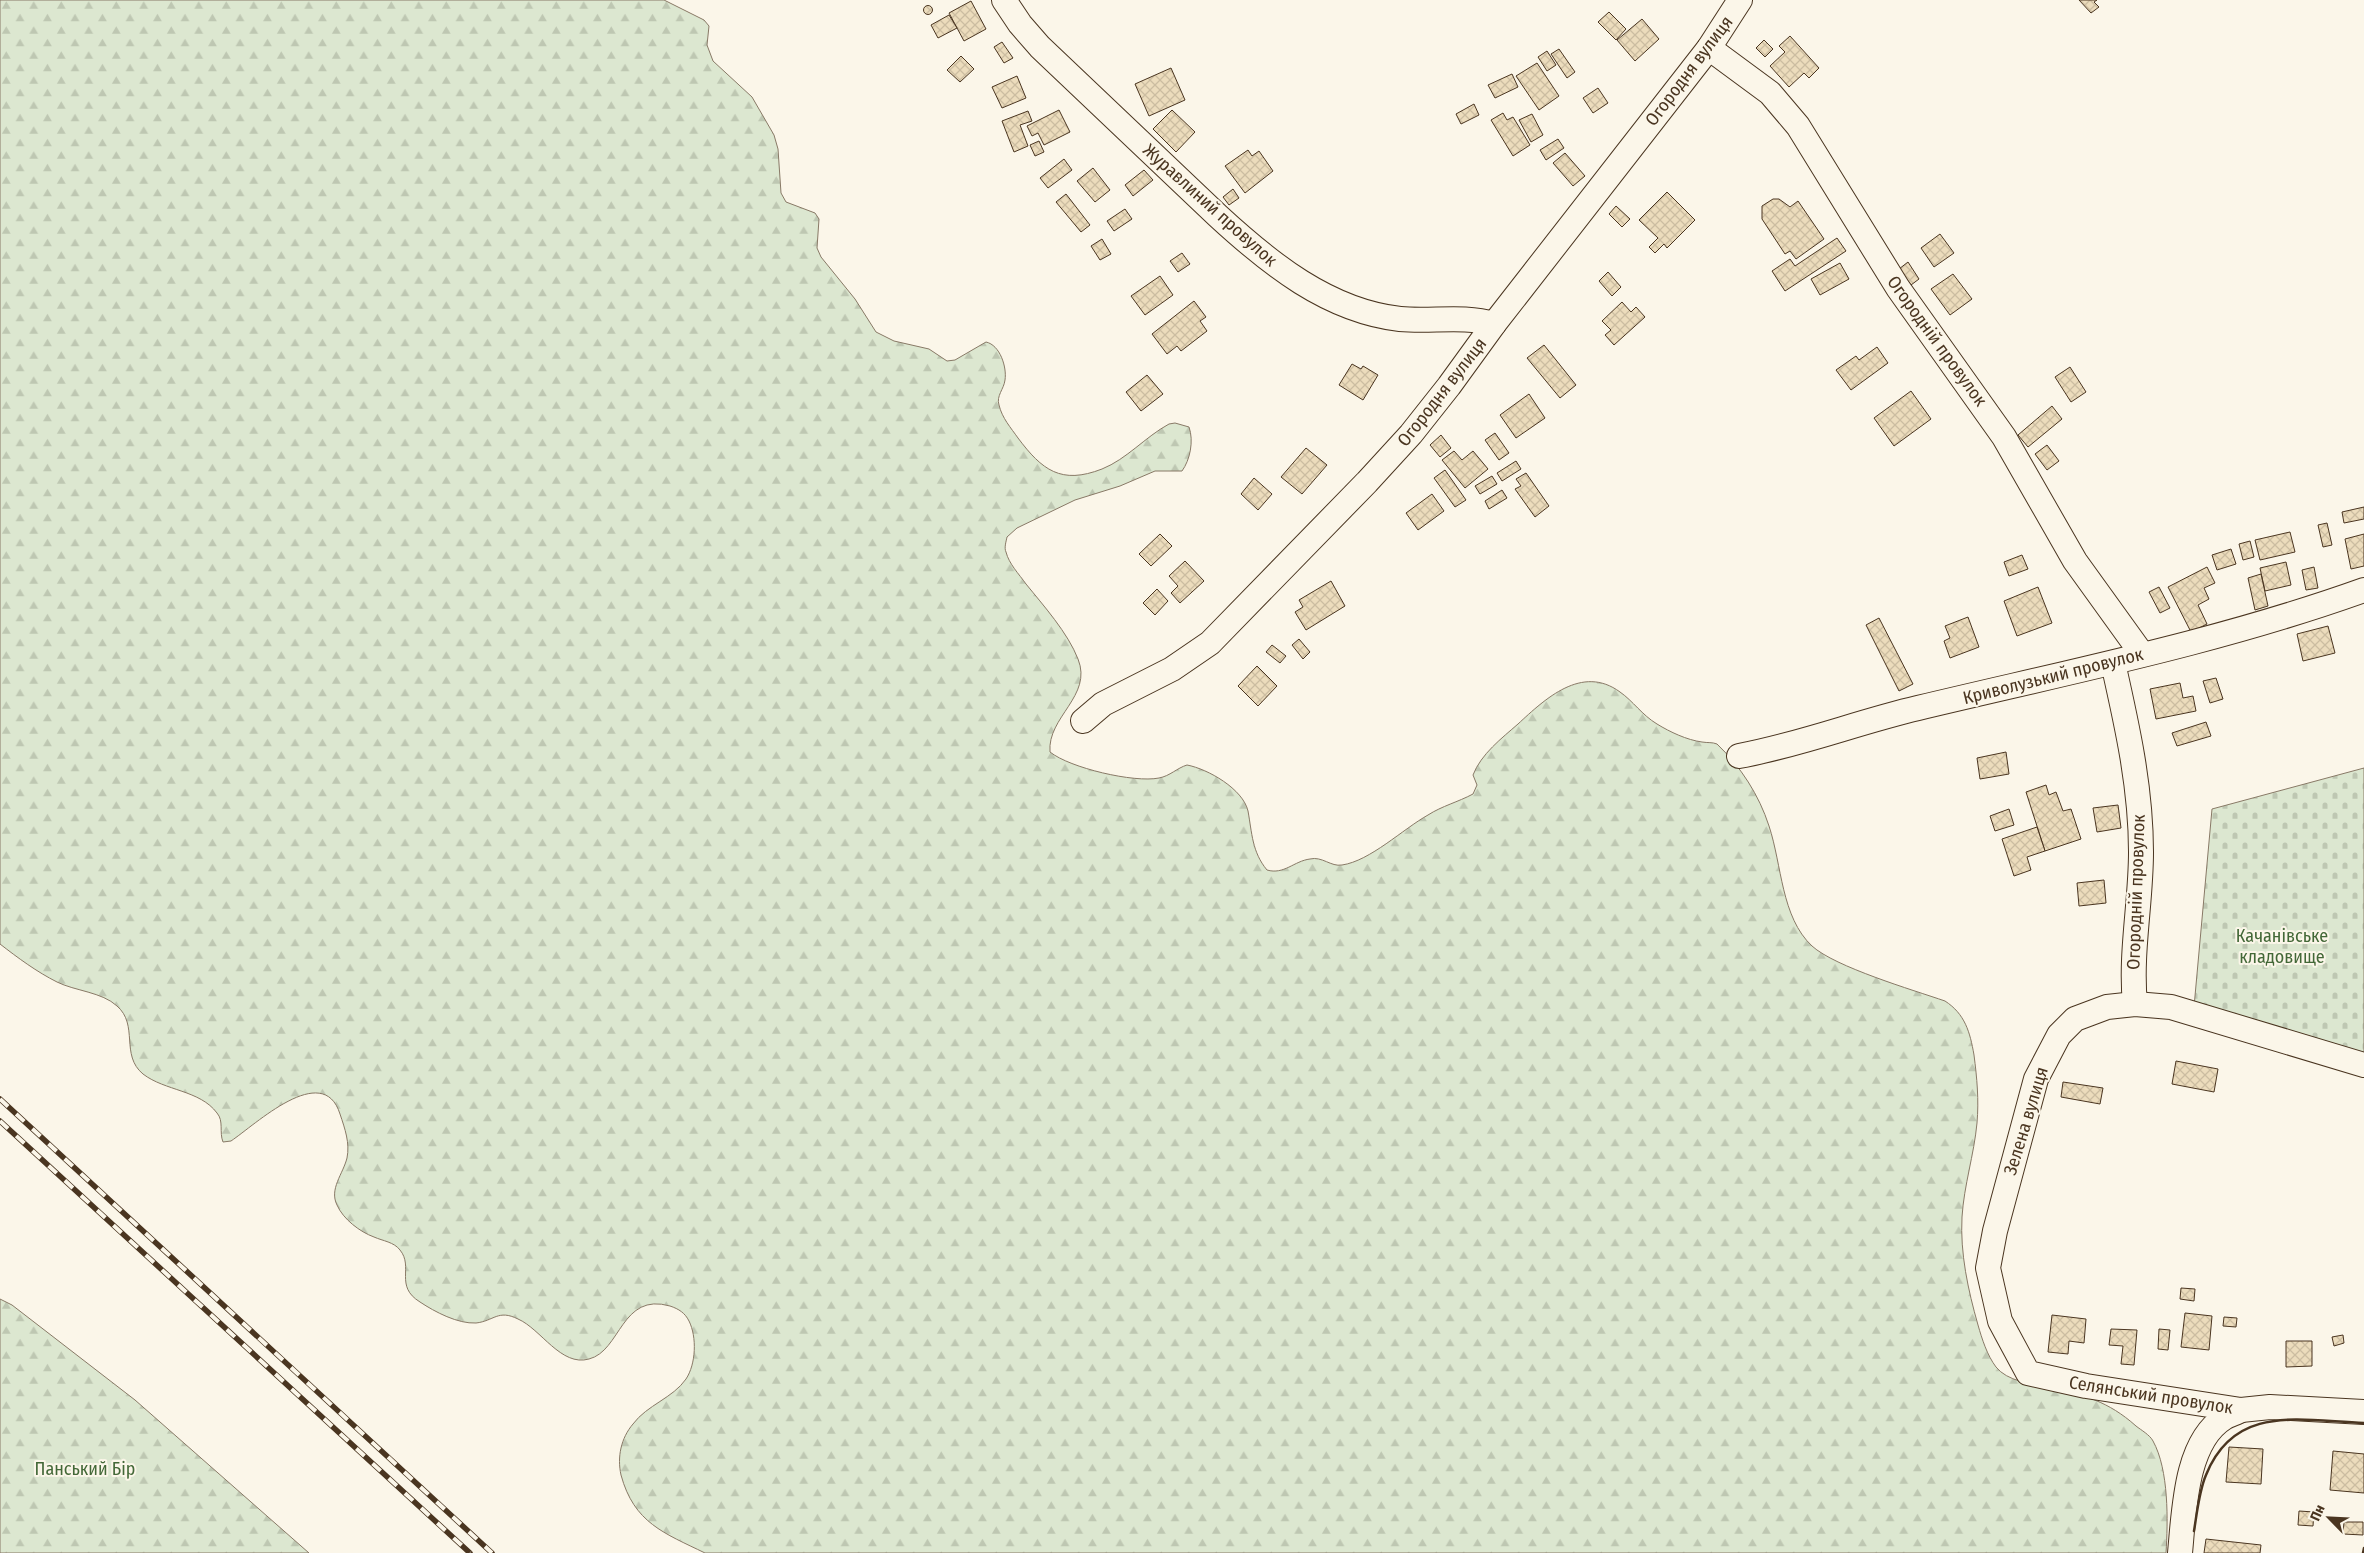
<svg xmlns="http://www.w3.org/2000/svg" width="2364" height="1553" font-family="'Fira Sans Condensed',sans-serif">
	<defs>
		<pattern id="forest-firs" width="22" height="20" patternUnits="userSpaceOnUse" patternTransform="scale(1.25)"><rect width="22" height="20" fill="#dce7d0"/><path d="M5 1l3.5 6h-7zM16 11l3.5 6h-7z" fill="#bec7b2"/></pattern>
		<pattern id="cemetery-stones" width="16" height="16" patternUnits="userSpaceOnUse" patternTransform="scale(1.25)"><rect width="16" height="16" fill="#dce7d0"/><path d="M2 7V4a2 2 0 0 1 4 0v3zM10 15v-3a2 2 0 0 1 4 0v3z" fill="#bec7b2"/></pattern>
		<pattern id="building-cross-hatch" width="8" height="8" patternUnits="userSpaceOnUse" patternTransform="scale(1.25)"><rect width="8" height="8" fill="#ecdcbc"/><path d="M0 0l8 8M0 8l8-8" fill="none" stroke="#ccbda1"/></pattern>
	</defs>
	<rect width="100%" height="100%" fill="#fbf6e9"/>
	<!-- forest -->
	<g fill="url(#forest-firs)" stroke="#887966">
		<path d="M 0,0 L 664,0 L 704,20 L 709,26 L 707,45 L 713,61 L 752,97 L 774,135 L 778,149 L 781,193 L 786,202 L 815,213 L 819,219 L 817,248 L 821,257 L 855,299 L 876,332 L 894,341 L 929,349 L 947,361 L 955,360 L 986,342 C 1000,345 1007,367 1005,380 C 1004,389 996,396 999,405 C 1002,418 1011,428 1018,438 C 1042,470 1061,485 1102,469 C 1127,459 1145,437 1169,424 L 1175,423 L 1189,427 C 1194,441 1190,460 1182,471 L 1155,471 L 1120,486 L 1075,500 L 1017,528 L 1007,537 C 1006,542 1004,548 1006,552 C 1009,564 1019,574 1026,584 C 1043,605 1068,633 1078,659 C 1093,696 1047,717 1050,752 C 1070,768 1134,783 1159,778 C 1170,776 1177,768 1187,765 C 1208,769 1243,789 1248,811 C 1252,833 1252,852 1267,870 C 1284,875 1294,861 1310,859 C 1322,856 1331,867 1342,865 C 1370,861 1403,829 1428,815 C 1442,806 1458,802 1473,794 L 1477,785 L 1473,775 C 1481,754 1502,738 1518,724 C 1545,699 1582,664 1620,692 C 1633,701 1642,715 1657,724 C 1670,732 1687,740 1702,742 C 1708,743 1712,742 1717,744 C 1741,767 1759,795 1769,826 C 1782,865 1781,917 1812,946 C 1835,967 1913,990 1945,1001 C 1965,1014 1970,1032 1974,1055 C 1977,1078 1979,1100 1977,1123 C 1974,1155 1964,1185 1962,1217 C 1960,1253 1968,1290 1978,1325 C 1982,1339 1987,1355 1996,1367 C 2007,1381 2031,1384 2048,1387 C 2084,1395 2108,1401 2136,1426 C 2141,1430 2150,1435 2153,1441 C 2169,1470 2168,1521 2166,1553 L 705,1553 C 664,1533 634,1523 621,1475 C 617,1457 621,1438 633,1424 C 647,1405 673,1398 686,1379 C 696,1364 697,1337 689,1321 C 685,1313 679,1309 670,1306 C 621,1292 621,1351 589,1359 C 561,1367 541,1329 518,1319 C 498,1309 494,1321 476,1323 C 458,1324 435,1312 420,1302 C 394,1286 414,1267 400,1250 C 394,1242 383,1241 374,1237 C 360,1232 343,1219 337,1205 C 329,1189 343,1174 347,1158 C 350,1143 345,1129 340,1114 C 323,1060 255,1125 231,1141 L 223,1142 C 219,1132 224,1121 217,1113 C 200,1090 165,1091 143,1074 C 120,1055 139,1025 117,1006 C 102,992 75,991 57,982 C 37,972 18,958 0,944 Z"/>
		<path d="M 0,1299 L 12,1305 L 135,1400 L 309,1553 L 0,1553 Z"/>
	</g>
	<!-- cemetery -->
	<path fill="url(#cemetery-stones)" stroke="#887966" d="M 2364,768 L 2364,1056 L 2194,1007 L 2212,809 Z"/>
	<!-- building -->
	<g fill="url(#building-cross-hatch)" stroke="#4a3520">
		<path d="M 2079,0 L 2097,0 L 2094,2 L 2099,7 L 2091,13 Z"/>
		<path d="M 971,1 L 986,29 L 964,41 L 949,13 Z"/>
		<circle cx="928" cy="10" r="4.5"/>
		<path d="M 1609,12 L 1626,29 L 1616,40 L 1598,22 Z"/>
		<path d="M 949,15 L 957,28 L 938,38 L 931,25 Z"/>
		<path d="M 1642,19 L 1659,39 L 1635,61 L 1617,40 Z"/>
		<path d="M 1790,36 L 1819,68 L 1809,78 L 1804,73 L 1789,87 L 1770,66 L 1785,52 L 1779,46 Z"/>
		<path d="M 1764,40 L 1773,49 L 1765,57 L 1756,48 Z"/>
		<path d="M 1002,42 L 1013,58 L 1004,63 L 994,47 Z"/>
		<path d="M 1559,49 L 1575,72 L 1567,78 L 1551,54 Z"/>
		<path d="M 1547,51 L 1556,65 L 1547,71 L 1538,57 Z"/>
		<path d="M 961,56 L 974,69 L 960,82 L 947,70 Z"/>
		<path d="M 1537,63 L 1559,96 L 1539,110 L 1516,76 Z"/>
		<path d="M 1171,68 L 1185,100 L 1149,116 L 1135,84 Z"/>
		<path d="M 1512,74 L 1518,87 L 1495,98 L 1488,85 Z"/>
		<path d="M 1017,76 L 1026,98 L 1002,108 L 992,87 Z"/>
		<path d="M 1598,88 L 1608,103 L 1593,113 L 1583,98 Z"/>
		<path d="M 1474,104 L 1479,115 L 1461,124 L 1456,114 Z"/>
		<path d="M 1059,110 L 1070,132 L 1044,145 L 1038,133 L 1032,136 L 1027,126 Z"/>
		<path d="M 1172,110 L 1195,132 L 1176,152 L 1153,129 Z"/>
		<path d="M 1028,111 L 1032,121 L 1020,125 L 1028,146 L 1014,152 L 1002,121 Z"/>
		<path d="M 1503,113 L 1507,120 L 1513,117 L 1530,145 L 1513,156 L 1491,120 Z"/>
		<path d="M 1532,114 L 1543,135 L 1531,142 L 1519,120 Z"/>
		<path d="M 1558,139 L 1564,148 L 1546,160 L 1540,150 Z"/>
		<path d="M 1039,141 L 1044,152 L 1035,156 L 1030,145 Z"/>
		<path d="M 1248,150 L 1252,156 L 1259,151 L 1273,171 L 1245,193 L 1225,166 Z"/>
		<path d="M 1565,153 L 1585,176 L 1573,186 L 1553,163 Z"/>
		<path d="M 1064,159 L 1072,170 L 1048,188 L 1040,178 Z"/>
		<path d="M 1093,168 L 1110,190 L 1095,202 L 1077,181 Z"/>
		<path d="M 1144,170 L 1153,180 L 1133,196 L 1125,185 Z"/>
		<path d="M 1233,189 L 1239,198 L 1229,205 L 1223,197 Z"/>
		<path d="M 1667,192 L 1695,220 L 1667,248 L 1664,244 L 1655,253 L 1649,247 L 1658,238 L 1639,220 Z"/>
		<path d="M 1066,194 L 1090,225 L 1081,232 L 1056,202 Z"/>
		<path d="M 1773,199 L 1779,199 L 1790,207 L 1798,201 L 1824,239 L 1796,259 L 1790,251 L 1785,254 L 1762,219 L 1762,206 Z"/>
		<path d="M 1616,206 L 1630,219 L 1622,227 L 1609,214 Z"/>
		<path d="M 1125,209 L 1132,219 L 1114,231 L 1107,221 Z"/>
		<path d="M 1940,234 L 1954,253 L 1934,267 L 1921,248 Z"/>
		<path d="M 1837,238 L 1846,251 L 1785,291 L 1772,271 L 1790,259 L 1795,266 Z"/>
		<path d="M 1102,239 L 1111,254 L 1100,260 L 1091,246 Z"/>
		<path d="M 1182,253 L 1190,264 L 1178,272 L 1170,261 Z"/>
		<path d="M 1908,262 L 1919,279 L 1911,285 L 1899,269 Z"/>
		<path d="M 1840,263 L 1849,279 L 1820,295 L 1811,279 Z"/>
		<path d="M 1608,272 L 1621,287 L 1612,296 L 1599,281 Z"/>
		<path d="M 1953,274 L 1972,299 L 1950,315 L 1931,289 Z"/>
		<path d="M 1160,276 L 1173,295 L 1145,315 L 1131,296 Z"/>
		<path d="M 1194,301 L 1206,317 L 1200,321 L 1207,331 L 1181,351 L 1177,346 L 1167,354 L 1152,334 Z"/>
		<path d="M 1622,302 L 1631,312 L 1636,307 L 1645,317 L 1614,345 L 1605,335 L 1611,330 L 1602,321 Z"/>
		<path d="M 1544,345 L 1576,385 L 1560,398 L 1527,358 Z"/>
		<path d="M 1877,347 L 1888,363 L 1851,390 L 1836,370 L 1856,356 L 1859,360 Z"/>
		<path d="M 1352,364 L 1361,369 L 1363,366 L 1378,375 L 1363,400 L 1339,385 Z"/>
		<path d="M 2070,367 L 2086,392 L 2071,402 L 2055,377 Z"/>
		<path d="M 1147,375 L 1163,394 L 1141,411 L 1126,392 Z"/>
		<path d="M 1911,391 L 1931,419 L 1894,446 L 1874,418 Z"/>
		<path d="M 1529,394 L 1545,418 L 1516,438 L 1500,415 Z"/>
		<path d="M 2052,406 L 2062,419 L 2028,447 L 2018,435 Z"/>
		<path d="M 1495,433 L 1509,453 L 1499,460 L 1485,440 Z"/>
		<path d="M 1441,435 L 1451,448 L 1440,457 L 1430,445 Z"/>
		<path d="M 2047,445 L 2059,461 L 2047,470 L 2035,454 Z"/>
		<path d="M 1306,448 L 1327,465 L 1302,494 L 1281,477 Z"/>
		<path d="M 1454,451 L 1462,460 L 1473,451 L 1488,469 L 1465,488 L 1442,460 Z"/>
		<path d="M 1516,461 L 1521,469 L 1502,481 L 1497,473 Z"/>
		<path d="M 1445,470 L 1466,500 L 1455,507 L 1434,478 Z"/>
		<path d="M 1526,473 L 1549,506 L 1535,517 L 1515,489 L 1521,486 L 1516,479 Z"/>
		<path d="M 1492,476 L 1497,484 L 1480,494 L 1475,486 Z"/>
		<path d="M 1254,478 L 1272,494 L 1258,510 L 1241,494 Z"/>
		<path d="M 1502,490 L 1507,498 L 1489,509 L 1485,501 Z"/>
		<path d="M 1432,494 L 1444,511 L 1418,530 L 1406,513 Z"/>
		<path d="M 2364,507 L 2364,519 L 2344,523 L 2342,512 Z"/>
		<path d="M 2327,523 L 2332,545 L 2323,547 L 2318,525 Z"/>
		<path d="M 2290,532 L 2295,552 L 2260,560 L 2255,540 Z"/>
		<path d="M 1160,534 L 1172,546 L 1151,566 L 1139,554 Z"/>
		<path d="M 2364,534 L 2364,566 L 2351,569 L 2345,539 Z"/>
		<path d="M 2250,541 L 2254,557 L 2243,560 L 2239,544 Z"/>
		<path d="M 2231,549 L 2236,564 L 2217,570 L 2212,555 Z"/>
		<path d="M 2022,555 L 2028,569 L 2009,576 L 2004,562 Z"/>
		<path d="M 1185,561 L 1204,581 L 1180,603 L 1171,593 L 1178,586 L 1169,576 Z"/>
		<path d="M 2286,562 L 2291,585 L 2265,591 L 2260,568 Z"/>
		<path d="M 2207,567 L 2215,583 L 2204,588 L 2209,599 L 2198,605 L 2207,624 L 2191,632 L 2168,587 Z"/>
		<path d="M 2314,567 L 2318,588 L 2306,590 L 2302,570 Z"/>
		<path d="M 2261,574 L 2268,606 L 2255,610 L 2248,578 Z"/>
		<path d="M 1331,581 L 1345,606 L 1306,630 L 1295,612 L 1303,607 L 1299,600 Z"/>
		<path d="M 2038,587 L 2052,623 L 2017,636 L 2004,601 Z"/>
		<path d="M 2159,587 L 2170,608 L 2160,613 L 2149,592 Z"/>
		<path d="M 1157,589 L 1168,601 L 1155,615 L 1143,603 Z"/>
		<path d="M 1968,617 L 1979,647 L 1950,658 L 1944,641 L 1950,638 L 1945,626 Z"/>
		<path d="M 1879,618 L 1913,684 L 1899,691 L 1866,625 Z"/>
		<path d="M 2328,626 L 2335,653 L 2303,661 L 2297,634 Z"/>
		<path d="M 1299,639 L 1310,652 L 1303,659 L 1292,645 Z"/>
		<path d="M 1272,645 L 1286,656 L 1280,663 L 1266,652 Z"/>
		<path d="M 1257,666 L 1277,686 L 1258,706 L 1238,686 Z"/>
		<path d="M 2216,678 L 2223,699 L 2210,703 L 2203,681 Z"/>
		<path d="M 2180,683 L 2183,698 L 2193,696 L 2196,711 L 2156,719 L 2150,689 Z"/>
		<path d="M 2206,722 L 2211,736 L 2177,746 L 2172,733 Z"/>
		<path d="M 2006,752 L 2009,774 L 1980,779 L 1977,758 Z"/>
		<path d="M 2046,785 L 2049,795 L 2056,792 L 2063,811 L 2071,809 L 2081,839 L 2045,851 L 2026,792 Z"/>
		<path d="M 2118,805 L 2121,828 L 2097,832 L 2093,808 Z"/>
		<path d="M 2009,809 L 2014,825 L 1995,831 L 1990,816 Z"/>
		<path d="M 2037,827 L 2045,851 L 2027,857 L 2031,870 L 2014,876 L 2002,839 Z"/>
		<path d="M 2104,880 L 2106,903 L 2079,906 L 2077,883 Z"/>
		<path d="M 2176,1061 L 2218,1069 L 2214,1092 L 2172,1084 Z"/>
		<path d="M 2063,1082 L 2103,1088 L 2100,1104 L 2061,1097 Z"/>
		<path d="M 2181,1288 L 2195,1289 L 2194,1301 L 2180,1299 Z"/>
		<path d="M 2185,1313 L 2212,1316 L 2209,1350 L 2181,1347 Z"/>
		<path d="M 2052,1315 L 2086,1319 L 2084,1343 L 2069,1341 L 2068,1354 L 2048,1352 Z"/>
		<path d="M 2224,1317 L 2237,1318 L 2236,1327 L 2223,1326 Z"/>
		<path d="M 2111,1329 L 2137,1330 L 2134,1365 L 2121,1364 L 2123,1346 L 2109,1345 Z"/>
		<path d="M 2159,1329 L 2170,1330 L 2168,1350 L 2158,1349 Z"/>
		<path d="M 2343,1335 L 2344,1343 L 2334,1346 L 2332,1337 Z"/>
		<path d="M 2286,1341 L 2312,1341 L 2312,1366 L 2286,1367 Z"/>
		<path d="M 2229,1447 L 2263,1449 L 2261,1484 L 2226,1482 Z"/>
		<path d="M 2333,1451 L 2364,1454 L 2364,1493 L 2330,1490 Z"/>
		<path d="M 2299,1511 L 2314,1512 L 2313,1526 L 2298,1525 Z"/>
		<path d="M 2344,1522 L 2363,1522 L 2363,1535 L 2343,1534 Z"/>
		<path d="M 2206,1539 L 2261,1545 L 2260,1553 L 2204,1553 Z"/>
	</g>
	<g fill="none" stroke-linecap="round" stroke-linejoin="round">
		<defs>
			<g id="minor">
				<path d="M 1004,0 L 1020,24 L 1040,47 L 1218,216 C 1269,263 1328,311 1400,319 C 1432,322 1463,315 1494,324"/>
				<path d="M 1709,48 L 1770,93 L 1798,126 L 1898,288 L 2004,437 L 2075,561 L 2142,654"/>
				<path d="M 2113,663 C 2127,725 2141,787 2141,852 C 2141,903 2130,953 2135,1004"/>
				<path d="M 1083,721 L 1103,704 L 1172,669 L 1210,643 L 1367,482 L 1411,434 L 1449,386 L 1494,324 L 1709,48 L 1740,0"/>
				<path d="M 1739,756 C 1800,745 1858,722 1918,708 C 2068,672 2219,642 2364,590"/>
				<path d="M 2364,1065 L 2171,1007 L 2135,1004 L 2107,1007 L 2075,1019 L 2059,1035 L 2036,1079 L 1995,1231 L 1988,1268 L 2000,1321 L 2028,1373 L 2086,1386 L 2241,1410 L 2270,1407 L 2364,1412"/>
				<path d="M 2180,1553 C 2184,1513 2185,1442 2224,1418 C 2229,1415 2236,1413 2241,1410"/>
			</g>
		</defs>
		<!-- minor casing -->
		<use href="#minor" stroke="#4a3520" stroke-width="26"/>
		<!-- minor -->
		<use href="#minor" stroke="#fbf6e9" stroke-width="24"/>
		<defs>
			<g id="rail">
				<path d="M 0,1099 L 492,1553"/>
				<path d="M 0,1121 L 470,1553"/>
			</g>
		</defs>
		<!-- rail casing -->
		<use href="#rail" stroke="#4a3520" stroke-width="5.5"/>
		<!-- rail -->
		<use href="#rail" stroke="#fbf6e9" stroke-width="4" stroke-dasharray="11" stroke-linecap="butt"/>
		<!-- wall -->
		<g stroke="#4a3520" stroke-width="2.5">
			<path d="M 2194,1531 C 2197,1513 2199,1491 2206,1475 C 2235,1403 2301,1421 2364,1423"/>
			<path d="M 2363,1553 L 2364,1548"/>
		</g>
	</g>
	<g text-anchor="middle" stroke-width="4" stroke-linejoin="round" paint-order="stroke">
		<!-- street labels -->
		<g font-size="18" fill="#4a3520" stroke="#fbf6e9">
			<text transform="translate(1689 71) rotate(-53)" y="6">Огородня вулиця</text>
			<text transform="translate(1210 205) rotate(42)" y="6">Журавлиний провулок</text>
			<text transform="translate(1937 341) rotate(54)" y="6">Огородній провулок</text>
			<text transform="translate(1442 392) rotate(-52)" y="6">Огородня вулиця</text>
			<text transform="translate(2053 676) rotate(-14)" y="6">Криволузький провулок</text>
			<text transform="translate(2136 892) rotate(-88)" y="6">Огородній провулок</text>
			<text transform="translate(2026 1121) rotate(-73)" y="6">Зелена вулиця</text>
			<text transform="translate(2151 1395) rotate(9)" y="6">Селянський провулок</text>
		</g>
		<!-- park labels -->
		<g font-size="18" fill="#436837" stroke="#fbf6e9">
			<text x="2282" y="942">Качанівське<tspan x="2282" dy="21">кладовище</tspan></text>
			<text x="85" y="1475">Панський Бір</text>
		</g>
	</g>
	<!-- north arrow -->
	<g transform="translate(2329 1518) rotate(294)" stroke="#fbf6e9" stroke-width="4" paint-order="stroke">
	<path d="M0-4L9 19L0 12L-9 19Z" fill="#4a3520"/>
	<text y="-8" font-size="14" font-weight="bold" text-anchor="middle" fill="#4a3520">Пн</text>
	</g>
</svg>
